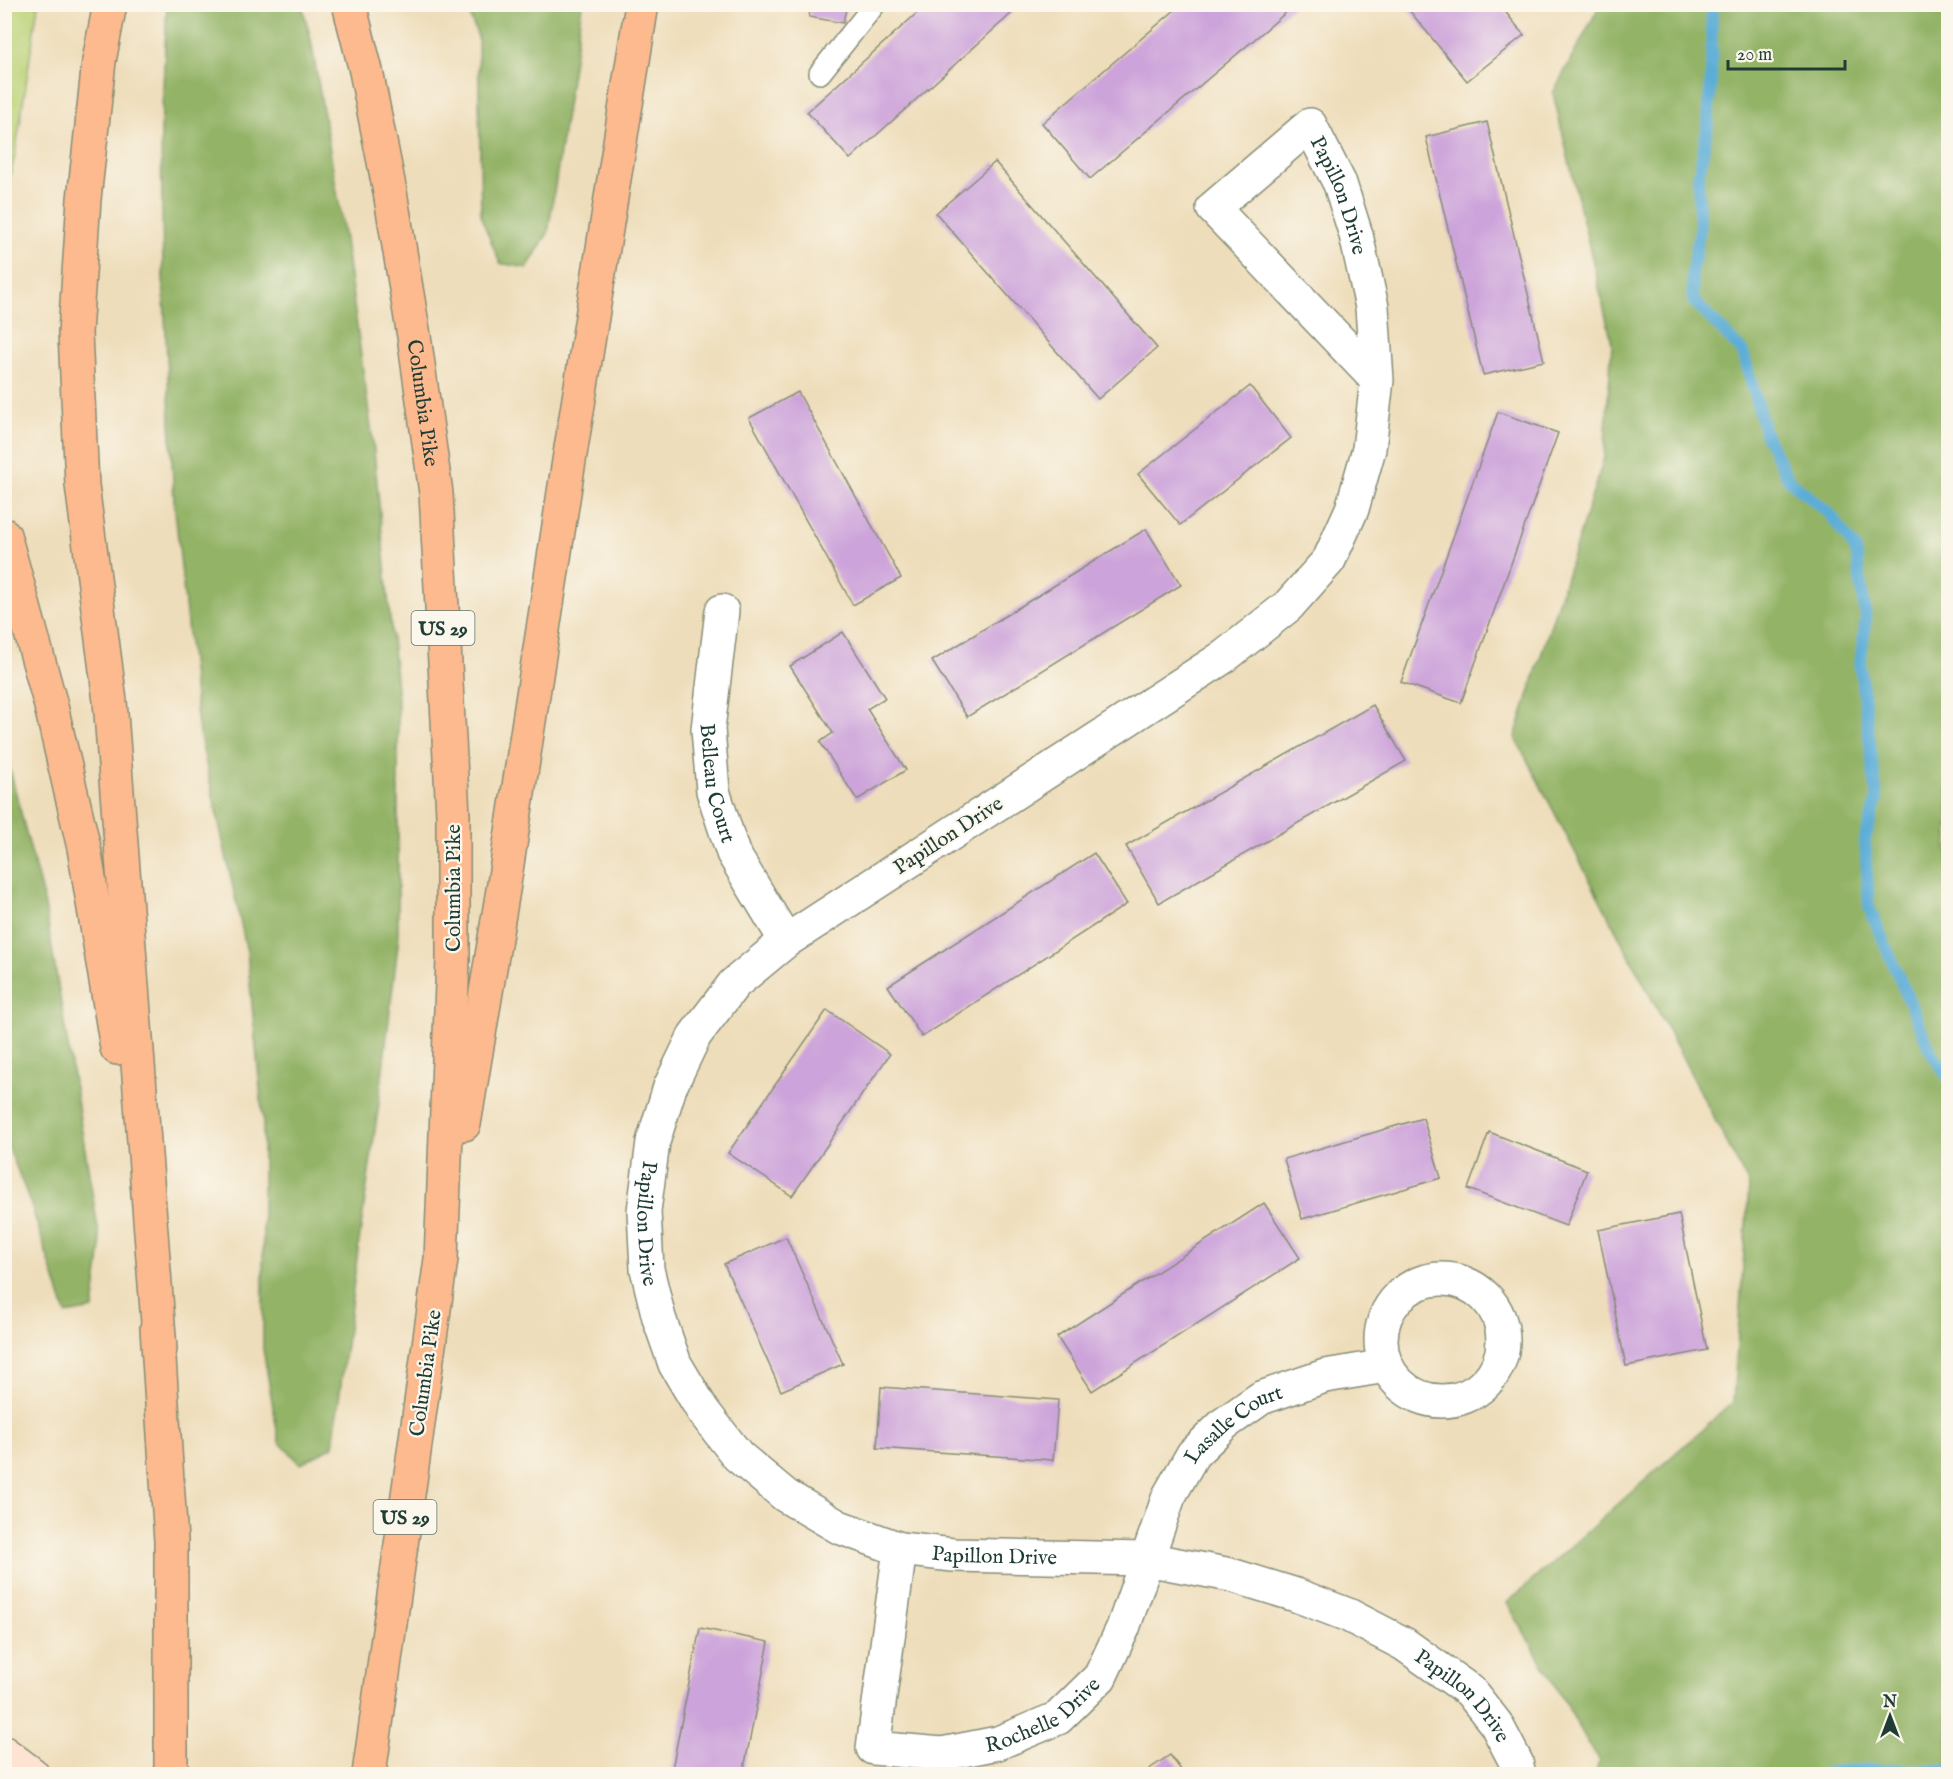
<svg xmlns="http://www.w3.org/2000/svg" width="1953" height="1779" font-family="'IM FELL English',serif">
	<rect width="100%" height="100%" fill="#fbf7ec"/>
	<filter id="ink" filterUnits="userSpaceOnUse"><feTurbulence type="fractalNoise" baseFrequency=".0167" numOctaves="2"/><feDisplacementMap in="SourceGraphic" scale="12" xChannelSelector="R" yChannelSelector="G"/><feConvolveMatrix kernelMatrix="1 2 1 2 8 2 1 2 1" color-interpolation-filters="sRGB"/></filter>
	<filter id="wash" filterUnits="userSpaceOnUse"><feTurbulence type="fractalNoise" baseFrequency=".008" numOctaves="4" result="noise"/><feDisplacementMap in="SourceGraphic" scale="24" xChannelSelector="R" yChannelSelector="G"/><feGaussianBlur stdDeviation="1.35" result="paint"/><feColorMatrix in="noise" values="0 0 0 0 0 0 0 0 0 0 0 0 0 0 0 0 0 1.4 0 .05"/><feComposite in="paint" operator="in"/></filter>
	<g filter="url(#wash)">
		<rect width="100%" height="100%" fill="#eeddba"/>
		<!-- green -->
		<path fill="#bad175" stroke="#6c8754" stroke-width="1.5" d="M 5,4 L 38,5 L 15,155 L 5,197 Z"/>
		<!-- forest -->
		<g fill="#93b366" stroke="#59784d" stroke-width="1.5">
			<path d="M 167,5 L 302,5 L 311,40 L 344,233 L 373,442 L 398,700 L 398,944 L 378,1110 L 360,1234 L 333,1446 L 301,1464 L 279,1442 L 263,1349 L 263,1121 L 247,952 L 198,727 L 174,501 L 163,276 L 161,131 Z"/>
			<path d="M 466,5 L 582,5 L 548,233 L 527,268 L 500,263 L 481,217 L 478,37 Z"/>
			<path d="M 1600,5 L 1948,5 L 1948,1774 L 1596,1774 L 1599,1761 L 1507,1603 L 1733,1402 L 1749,1185 L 1515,737 L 1604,458 L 1612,343 L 1553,93 Z"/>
			<path d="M 5,751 L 45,906 L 101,1247 L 93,1309 L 66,1314 L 29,1199 L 5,1139 Z"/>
		</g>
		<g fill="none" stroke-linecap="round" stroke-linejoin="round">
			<!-- stream -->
			<g stroke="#5cadd7" stroke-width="12">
				<path d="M 1712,4 L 1711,78 L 1708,124 L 1698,179 L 1700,229 L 1692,271 L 1693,300 L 1743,352 L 1766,436 L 1789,480 L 1830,514 L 1856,550 L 1866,618 L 1860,665 L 1877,799 L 1865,839 L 1869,907 L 1931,1052 L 1948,1077"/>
				<path d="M 1823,1774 L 1841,1771 L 1948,1770"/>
			</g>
		</g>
		<g id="blocks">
			<!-- building -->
			<g fill="#cca3da">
				<path d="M 811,4 L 847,4 L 843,23 L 809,17 Z"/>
				<path d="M 927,4 L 1022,4 L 850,159 L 807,112 Z"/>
				<path d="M 1182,4 L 1296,4 L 1090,179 L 1042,123 Z"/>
				<path d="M 1404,4 L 1499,4 L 1524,35 L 1467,81 Z"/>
				<path d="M 1487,122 L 1544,361 L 1483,375 L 1426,137 Z"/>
				<path d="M 995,162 L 1157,348 L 1098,399 L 936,213 Z"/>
				<path d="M 1250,386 L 1291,438 L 1180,525 L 1138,474 Z"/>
				<path d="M 798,392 L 901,578 L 853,605 L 749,418 Z"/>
				<path d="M 1498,412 L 1558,433 L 1461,703 L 1401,682 Z"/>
				<path d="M 1146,529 L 1181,585 L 967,717 L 932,661 Z"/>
				<path d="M 843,632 L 885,698 L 867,709 L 906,770 L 857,800 L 820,742 L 833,733 L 790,666 Z"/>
				<path d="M 1373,705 L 1406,761 L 1159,903 L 1126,846 Z"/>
				<path d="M 1094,853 L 1127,904 L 922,1037 L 888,986 Z"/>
				<path d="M 827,1010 L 890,1054 L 792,1196 L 728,1153 Z"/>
				<path d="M 1423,1118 L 1441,1178 L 1302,1219 L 1284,1159 Z"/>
				<path d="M 1489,1132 L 1587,1170 L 1566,1226 L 1468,1189 Z"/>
				<path d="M 1264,1203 L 1300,1258 L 1092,1391 L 1057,1337 Z"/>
				<path d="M 1679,1214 L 1707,1350 L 1626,1366 L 1598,1230 Z"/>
				<path d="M 786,1237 L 843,1364 L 781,1391 L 724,1264 Z"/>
				<path d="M 881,1387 L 1058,1400 L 1053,1460 L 877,1448 Z"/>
				<path d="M 700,1628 L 769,1642 L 743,1774 L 671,1774 Z"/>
				<path d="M 1170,1755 L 1184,1774 L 1142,1774 Z"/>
			</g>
		</g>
	</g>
	<g filter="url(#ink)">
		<use href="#blocks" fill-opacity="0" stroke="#868d77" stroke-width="1.5"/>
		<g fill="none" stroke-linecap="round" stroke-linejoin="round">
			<defs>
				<path id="lane" d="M 820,73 L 875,4"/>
				<g id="street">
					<path id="s1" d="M 1377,380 L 1213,208 L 1310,125 L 1340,184 L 1356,235 L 1372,307 L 1377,380 L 1369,449 L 1352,509 L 1329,560 L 1288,606 L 1225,656 L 786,941 L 734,984 L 695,1035 L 670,1087 L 653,1142 L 644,1211 L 647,1269 L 659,1318 L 675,1364 L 703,1411 L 738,1456 L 786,1496 L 839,1527 L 900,1549 L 953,1555 L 1146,1559 L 1231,1575 L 1296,1595 L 1348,1615 L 1404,1644 L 1470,1691 L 1496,1724 L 1516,1762 L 1519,1774"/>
					<path id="s2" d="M 722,611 L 708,729 L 713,791 L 733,853 L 786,941"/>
					<circle cx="1442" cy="1340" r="61"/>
					<path id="s3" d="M 900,1549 L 873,1748 L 942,1754 L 998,1743 L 1058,1718 L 1100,1677 L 1123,1628 L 1169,1496 L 1193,1454 L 1224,1424 L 1261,1398 L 1325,1376 L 1386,1366"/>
				</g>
				<path id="secondary" d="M 4,1753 L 32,1774"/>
				<g id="highway">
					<path d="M 110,4 L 99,61 L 84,199 L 75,333 L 82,485 L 110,701 L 160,1349"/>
					<path id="s4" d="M 349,4 L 366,71 L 390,192 L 414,336 L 436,493 L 453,815 L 453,959 L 441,1259 L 369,1774"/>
					<path d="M 4,535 L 50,702 L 84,848 L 117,1048"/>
					<path d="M 464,1124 L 504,884 L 565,486 L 642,4"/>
					<path d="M 157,1328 L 171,1541 L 171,1774"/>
				</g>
			</defs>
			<!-- lane casing -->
			<use href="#lane" stroke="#868d77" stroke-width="24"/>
			<!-- street casing -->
			<use href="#street" stroke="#868d77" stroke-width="36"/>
			<!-- secondary casing -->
			<use href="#secondary" stroke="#868d77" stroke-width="36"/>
			<!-- highway casing -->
			<use href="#highway" stroke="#868d77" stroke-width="36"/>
			<!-- lane -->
			<use href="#lane" stroke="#fff" stroke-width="21"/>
			<!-- street -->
			<use href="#street" stroke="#fff" stroke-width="33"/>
			<!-- secondary -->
			<use href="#secondary" stroke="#fee3d2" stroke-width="33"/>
			<!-- highway -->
			<use href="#highway" stroke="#fcba8e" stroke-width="33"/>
		</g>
	</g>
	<g text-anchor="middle" stroke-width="4.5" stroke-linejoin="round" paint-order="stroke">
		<!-- shield labels -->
		<g fill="#fbf7ec" stroke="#61756b" stroke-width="1.5">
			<rect x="411.5" y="611" width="63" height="34" rx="4.5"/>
			<rect x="373.5" y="1500" width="63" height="34" rx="4.5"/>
		</g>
		<g font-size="20" font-weight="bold" fill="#1f3d34">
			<text x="443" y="635">US 29</text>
			<text x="405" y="1524">US 29</text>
		</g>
		<!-- street labels -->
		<g font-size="21" fill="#1f3d34" stroke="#fbf7ec">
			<text dy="7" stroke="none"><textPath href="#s1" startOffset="442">Papillon Drive</textPath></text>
			<text dy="7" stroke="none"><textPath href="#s4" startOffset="406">Columbia Pike</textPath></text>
			<text dy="7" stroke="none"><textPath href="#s2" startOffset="174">Belleau Court</textPath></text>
			<text transform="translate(948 835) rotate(-33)" y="7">Papillon Drive</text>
			<text transform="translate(453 888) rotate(-90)" y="7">Columbia Pike</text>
			<text dy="7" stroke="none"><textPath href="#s1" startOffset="1814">Papillon Drive</textPath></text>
			<text transform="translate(425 1373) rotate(-82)" y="7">Columbia Pike</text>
			<text dy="7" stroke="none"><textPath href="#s3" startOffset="744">Lasalle Court</textPath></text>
			<text dy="7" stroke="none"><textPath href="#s1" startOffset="2354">Papillon Drive</textPath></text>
			<text dy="7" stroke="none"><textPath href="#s1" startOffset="2858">Papillon Drive</textPath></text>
			<text dy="7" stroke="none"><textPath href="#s3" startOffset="380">Rochelle Drive</textPath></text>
		</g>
	</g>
	<!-- margin -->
	<rect width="1953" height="1779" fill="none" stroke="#fbf7ec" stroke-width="24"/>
	<!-- north arrow -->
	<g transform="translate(1890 1716)" stroke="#fbf7ec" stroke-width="4.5" paint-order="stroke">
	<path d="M0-4.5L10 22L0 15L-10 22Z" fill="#1f3d34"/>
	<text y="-9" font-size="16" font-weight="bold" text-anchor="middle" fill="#1f3d34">N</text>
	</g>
	<!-- scale -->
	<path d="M1728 60v9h117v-9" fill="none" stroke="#1f3d34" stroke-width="3"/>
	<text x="1737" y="60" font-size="18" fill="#1f3d34" stroke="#fbf7ec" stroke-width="4.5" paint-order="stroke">20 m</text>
</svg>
